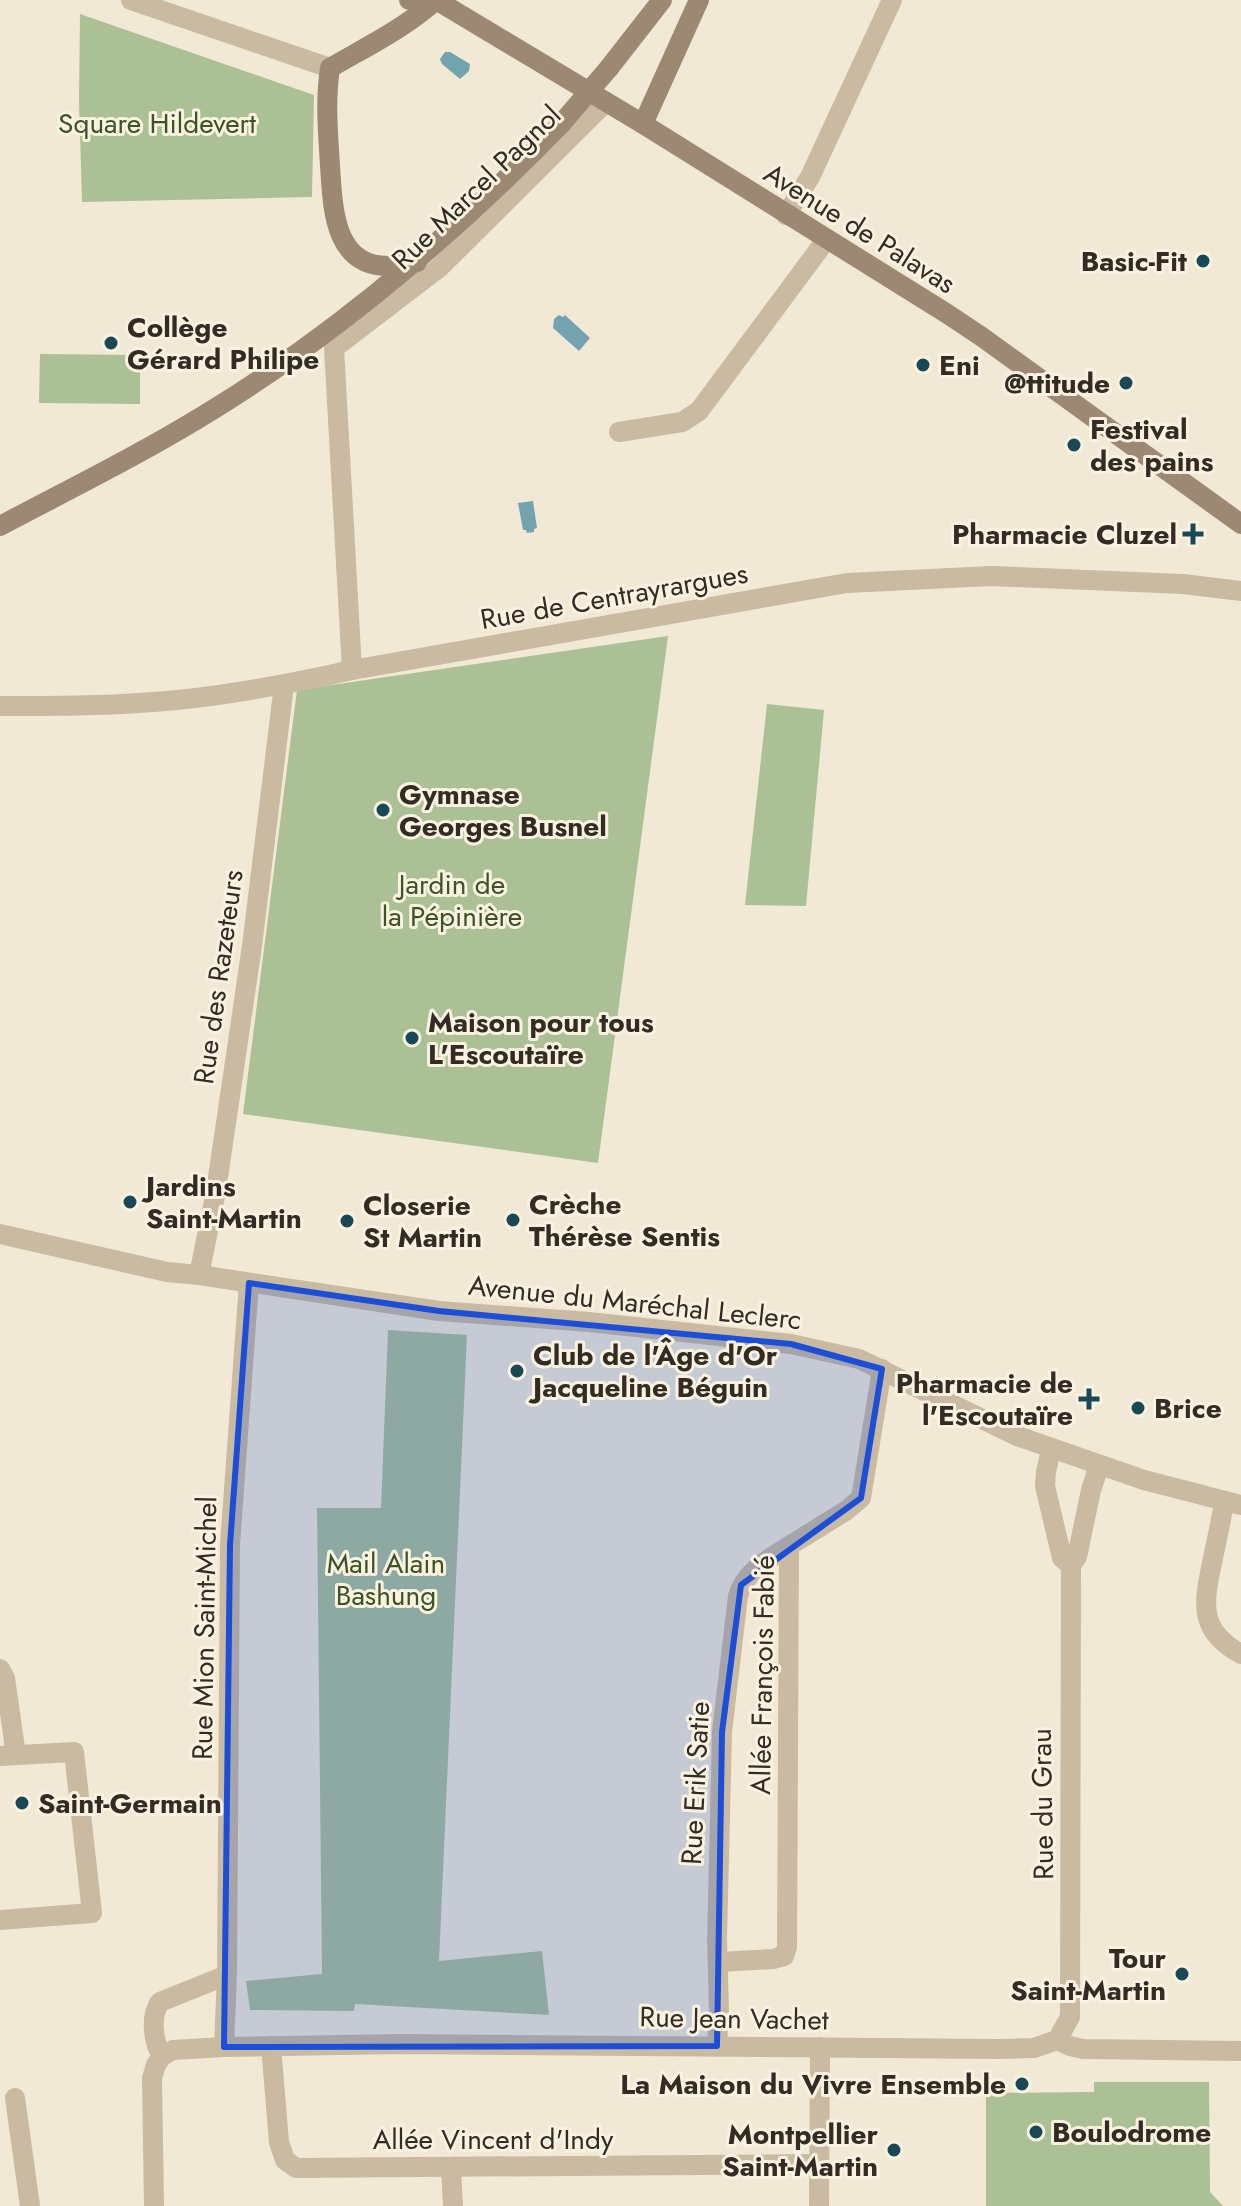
<svg xmlns="http://www.w3.org/2000/svg" width="1241" height="2206" font-family="Jost,sans-serif">
	<rect width="100%" height="100%" fill="#f1e9d5"/>
	<!-- green -->
	<g fill="#abc095">
		<path d="M 80,14 L 314,95 L 312,197 L 82,202 L 79,101 Z"/>
		<path d="M 40,354 L 140,355 L 140,404 L 39,403 Z"/>
		<path d="M 668,636 L 598,1163 L 243,1114 L 297,690 Z"/>
		<path d="M 767,704 L 824,710 L 806,906 L 745,905 Z"/>
		<path d="M 388,1330 L 467,1335 L 439,1961 L 542,1951 L 549,2015 L 355,2004 L 354,2011 L 250,2010 L 246,1981 L 322,1974 L 317,1508 L 381,1508 Z"/>
		<path d="M 1094,2082 L 1209,2082 L 1210,2192 L 1223,2206 L 986,2206 L 986,2093 L 1094,2092 Z"/>
	</g>
	<!-- water -->
	<g fill="#73a3af">
		<path d="M 445,52 L 450,52 L 470,64 L 469,71 L 460,79 L 442,64 L 440,59 Z"/>
		<path d="M 559,315 L 563,317 L 565,315 L 590,338 L 579,351 L 553,328 L 554,319 Z"/>
		<path d="M 533,501 L 537,528 L 534,529 L 534,532 L 527,533 L 526,530 L 523,530 L 518,503 Z"/>
	</g>
	<g fill="none" stroke-linecap="round" stroke-linejoin="round">
		<!-- street -->
		<g stroke="#c9baa1" stroke-width="20">
			<path d="M 131,0 L 330,68"/>
			<path d="M 786,215 L 810,177 L 892,0"/>
			<path d="M 619,432 L 682,422 L 699,411 L 826,240"/>
			<path d="M 352,670 L 334,348 L 440,267 L 606,102"/>
			<path d="M 0,706 C 59,706 118,706 177,700 C 236,694 294,683 352,670 L 847,583 L 991,576 L 1183,584 L 1241,591"/>
			<path d="M 0,1234 L 167,1272 L 199,1275 L 439,1311 L 589,1322 L 791,1344 L 859,1359 L 1017,1436 L 1144,1480 L 1241,1505"/>
			<path d="M 199,1275 L 216,1191 L 252,946 L 284,685"/>
			<path d="M 1051,1449 L 1046,1472 L 1045,1486 L 1062,1558 L 1071,1565"/>
			<path d="M 1224,1502 C 1221,1522 1216,1543 1212,1563 C 1203,1605 1199,1631 1241,1654"/>
			<path d="M 0,1669 L 5,1678 L 16,1755"/>
			<path d="M 0,1756 L 74,1752 L 92,1913 L 0,1920"/>
			<path d="M 719,1962 L 773,1959 L 784,1956 L 787,1947 L 789,1546 L 847,1510 L 861,1498 L 882,1369"/>
			<path d="M 1057,2040 L 1070,2017 L 1071,1565 L 1077,1557 L 1091,1490 L 1099,1466"/>
			<path d="M 271,2046 L 279,2142 L 285,2160 L 296,2168 L 819,2164"/>
			<path d="M 717,2046 L 719,2011 L 717,1939 L 722,1732 L 738,1596 C 745,1571 769,1559 789,1546"/>
			<path d="M 224,2047 L 227,1975 L 230,1545 L 249,1283"/>
			<path d="M 162,2056 C 153,2042 150,2016 160,2002 L 227,1975"/>
			<path d="M 15,2098 L 30,2206"/>
			<path d="M 451,2168 L 453,2206"/>
			<path d="M 154,2206 L 152,2078 L 156,2065 L 162,2056 L 173,2050 L 224,2047 L 401,2044 L 998,2049 L 1034,2048 L 1057,2040 L 1070,2046 L 1083,2049 L 1241,2051"/>
			<path d="M 819,2206 L 820,2047"/>
		</g>
		<!-- secondary -->
		<g stroke="#9d8973" stroke-width="20">
			<path d="M 409,0 L 436,0 L 643,124 L 946,313 L 982,337 L 1241,524"/>
			<path d="M 609,68 L 662,0"/>
			<path d="M 643,124 L 699,0"/>
			<path d="M 417,262 C 409,263 400,266 393,266 C 333,269 333,208 330,166 C 328,132 325,102 330,68 C 366,47 405,28 436,0"/>
			<path d="M 0,526 C 72,488 145,452 214,409 C 343,329 455,233 561,124"/>
		</g>
		<!-- secondary-bridge -->
		<path stroke="#9d8973" stroke-width="20" d="M 561,124 L 609,68"/>
	</g>
	<!-- marked area -->
	<path fill="#1d4ed8" fill-opacity="0.2" stroke="#1d4ed8" stroke-width="6" stroke-linejoin="round" d="M 249,1283 L 439,1311 L 791,1344 L 882,1369 L 861,1498 L 741,1585 L 722,1732 L 717,2046 L 224,2047 L 230,1545 Z"/>
	<!-- markers -->
	<g fill="#194856" stroke="#f9f2e1" stroke-width="3">
		<circle cx="1203" cy="261" r="8"/>
		<circle cx="111" cy="343" r="8"/>
		<circle cx="923" cy="365" r="8"/>
		<circle cx="1126" cy="383" r="8"/>
		<circle cx="1074" cy="445" r="8"/>
		<path d="M1189 522h8v8h8v8h-8v8h-8v-8h-8v-8h8z"/>
		<circle cx="383" cy="810" r="8"/>
		<circle cx="412" cy="1038" r="8"/>
		<circle cx="130" cy="1202" r="8"/>
		<circle cx="513" cy="1220" r="8"/>
		<circle cx="347" cy="1221" r="8"/>
		<circle cx="517" cy="1371" r="8"/>
		<path d="M1085 1387h8v8h8v8h-8v8h-8v-8h-8v-8h8z"/>
		<circle cx="1138" cy="1408" r="8"/>
		<circle cx="22" cy="1803" r="8"/>
		<circle cx="1182" cy="1974" r="8"/>
		<circle cx="1022" cy="2084" r="8"/>
		<circle cx="1036" cy="2132" r="8"/>
		<circle cx="894" cy="2150" r="8"/>
	</g>
	<g text-anchor="middle" stroke-width="6" stroke-linejoin="round" paint-order="stroke">
		<!-- park labels -->
		<g font-size="28" fill="#3c5227" stroke="#f9f2e1">
			<text x="157" y="133">Square Hildevert</text>
			<text x="452" y="894">Jardin de<tspan x="452" dy="32">la Pépinière</tspan></text>
			<text x="386" y="1573">Mail Alain<tspan x="386" dy="32">Bashung</tspan></text>
		</g>
		<!-- street labels -->
		<g font-size="28" fill="#332b24" stroke="#f9f2e1">
			<text transform="translate(476 187) rotate(-44)" y="10">Rue Marcel Pagnol</text>
			<text transform="translate(860 228) rotate(32)" y="10">Avenue de Palavas</text>
			<text transform="translate(614 596) rotate(-10)" y="10">Rue de Centrayrargues</text>
			<text transform="translate(218 977) rotate(-82)" y="10">Rue des Razeteurs</text>
			<text transform="translate(635 1302) rotate(6)" y="10">Avenue du Maréchal Leclerc</text>
			<text transform="translate(204 1628) rotate(-89)" y="10">Rue Mion Saint-Michel</text>
			<text transform="translate(762 1675) rotate(-89)" y="10">Allée François Fabié</text>
			<text transform="translate(695 1783) rotate(-87)" y="10">Rue Erik Satie</text>
			<text transform="translate(1042 1804) rotate(-91)" y="10">Rue du Grau</text>
			<text transform="translate(734 2018) rotate(1)" y="10">Rue Jean Vachet</text>
			<text x="493" y="2149">Allée Vincent d'Indy</text>
		</g>
		<!-- poi labels -->
		<g font-size="28" font-weight="bold" fill="#332b24" stroke="#f9f2e1" text-anchor="start">
			<text x="1187" y="271" text-anchor="end">Basic-Fit</text>
			<text x="127" y="337">Collège<tspan x="127" dy="32">Gérard Philipe</tspan></text>
			<text x="939" y="375">Eni</text>
			<text x="1110" y="393" text-anchor="end">@ttitude</text>
			<text x="1090" y="439">Festival<tspan x="1090" dy="32">des pains</tspan></text>
			<text x="1177" y="544" text-anchor="end">Pharmacie Cluzel</text>
			<text x="399" y="804">Gymnase<tspan x="399" dy="32">Georges Busnel</tspan></text>
			<text x="428" y="1032">Maison pour tous<tspan x="428" dy="32">L'Escoutaïre</tspan></text>
			<text x="146" y="1196">Jardins<tspan x="146" dy="32">Saint-Martin</tspan></text>
			<text x="529" y="1214">Crèche<tspan x="529" dy="32">Thérèse Sentis</tspan></text>
			<text x="363" y="1215">Closerie<tspan x="363" dy="32">St Martin</tspan></text>
			<text x="533" y="1365">Club de l'Âge d'Or<tspan x="533" dy="32">Jacqueline Béguin</tspan></text>
			<text x="1073" y="1393" text-anchor="end">Pharmacie de<tspan x="1073" dy="32">l'Escoutaïre</tspan></text>
			<text x="1154" y="1418">Brice</text>
			<text x="38" y="1813">Saint-Germain</text>
			<text x="1166" y="1968" text-anchor="end">Tour<tspan x="1166" dy="32">Saint-Martin</tspan></text>
			<text x="1006" y="2094" text-anchor="end">La Maison du Vivre Ensemble</text>
			<text x="1052" y="2142">Boulodrome</text>
			<text x="878" y="2144" text-anchor="end">Montpellier<tspan x="878" dy="32">Saint-Martin</tspan></text>
		</g>
	</g>
</svg>
